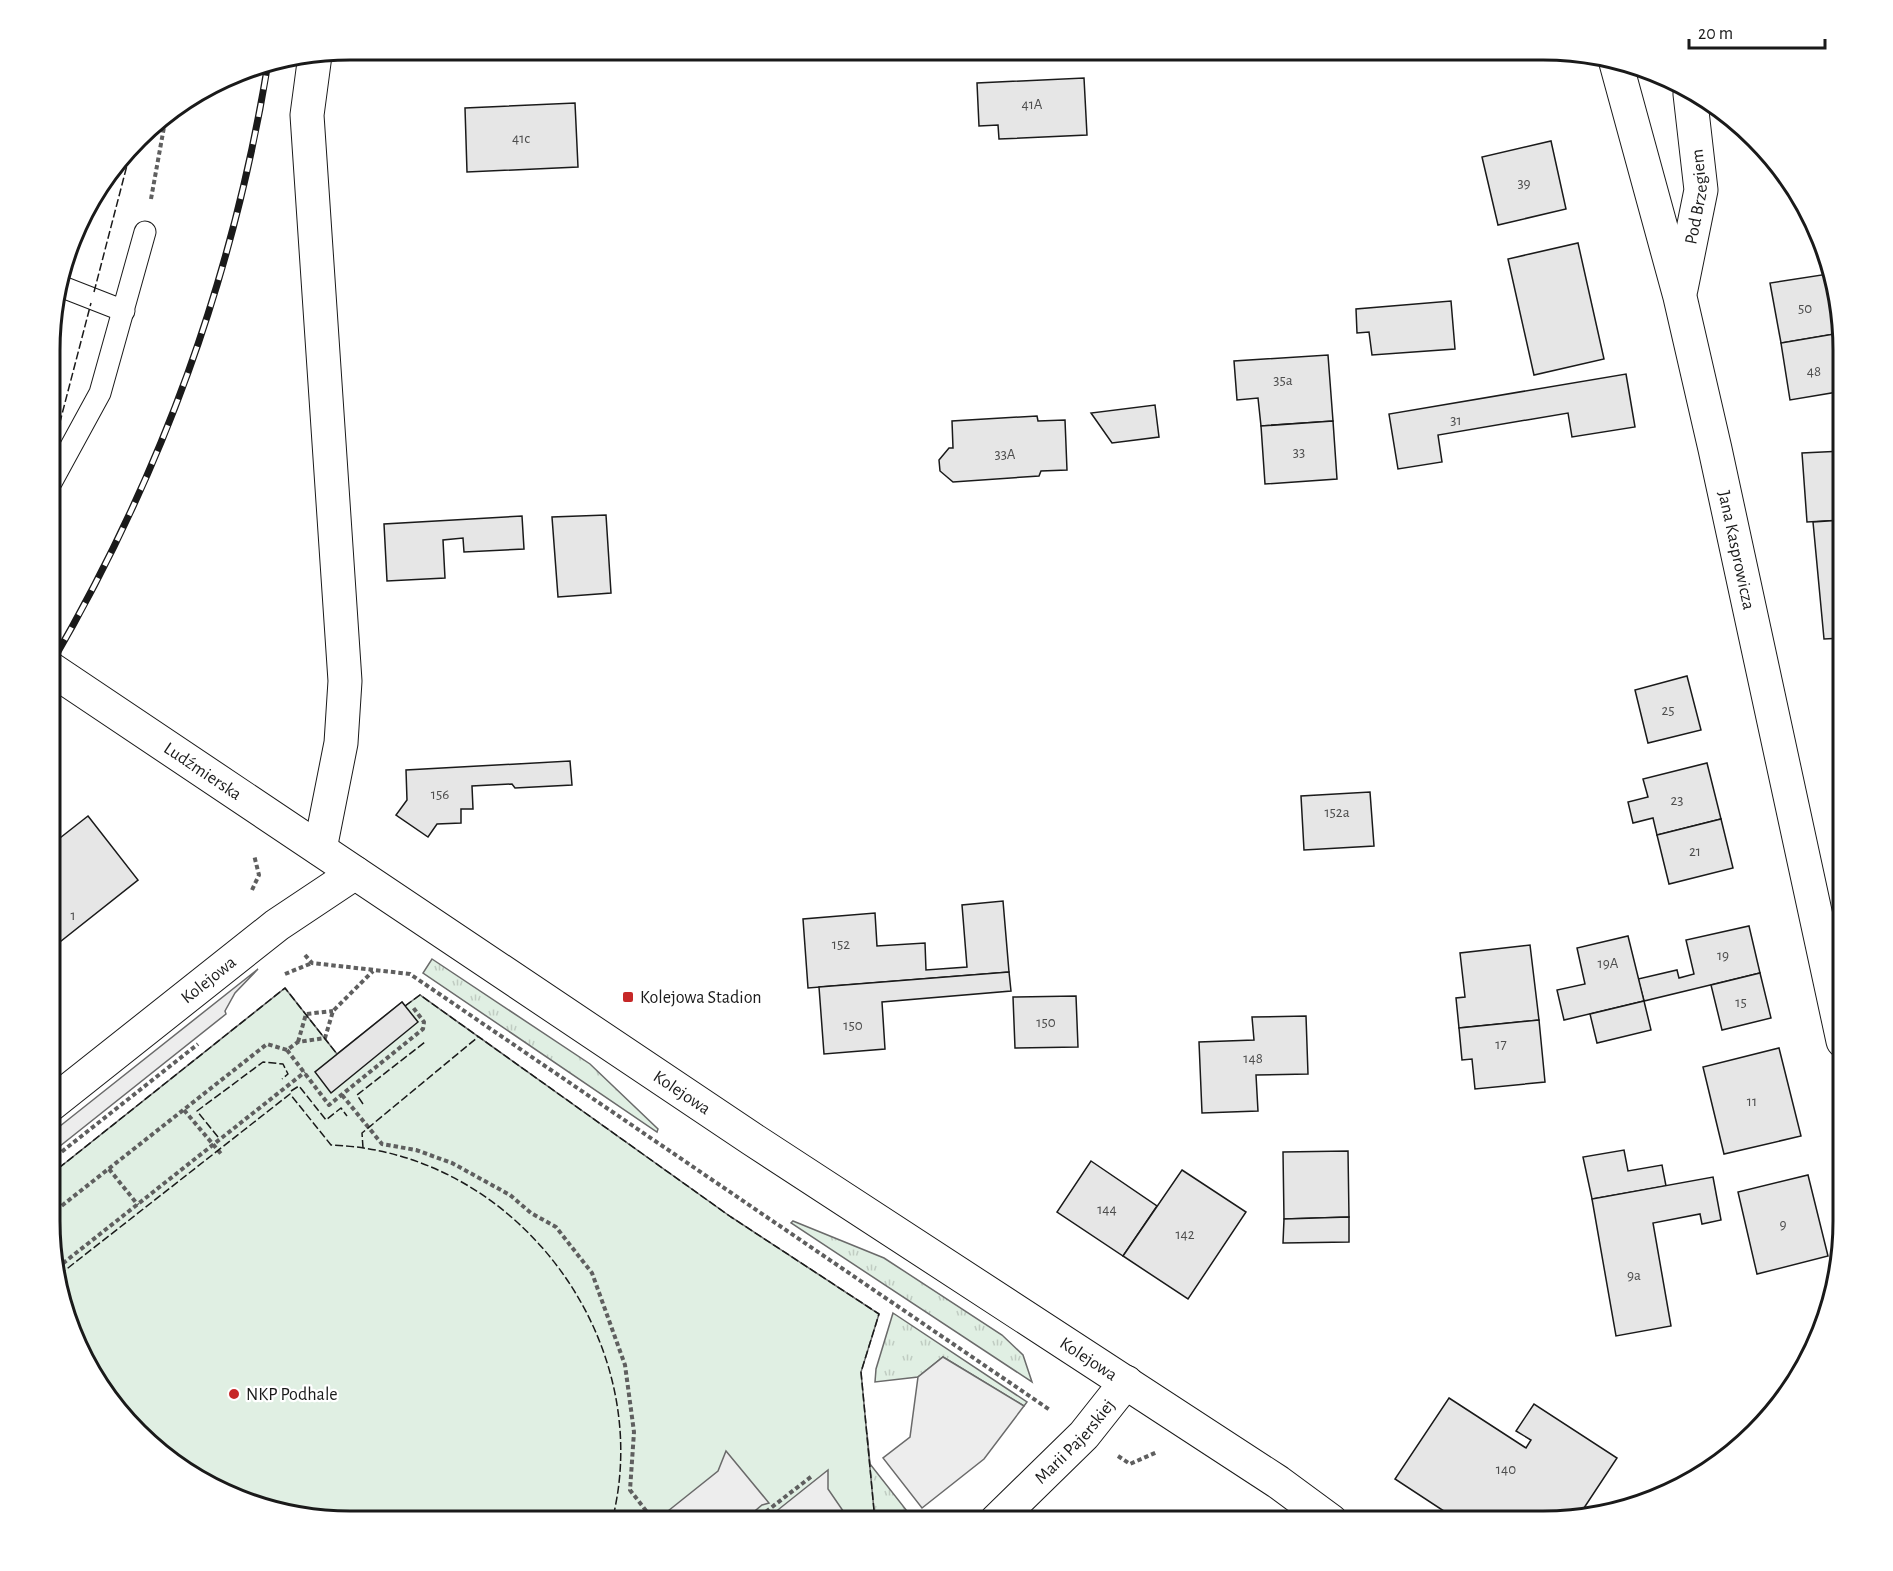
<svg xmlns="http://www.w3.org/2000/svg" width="1893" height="1571" font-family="'Alegreya Sans',sans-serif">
	<defs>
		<pattern id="grass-tufts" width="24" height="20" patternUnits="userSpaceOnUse" patternTransform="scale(1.5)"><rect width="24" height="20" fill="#e0efe3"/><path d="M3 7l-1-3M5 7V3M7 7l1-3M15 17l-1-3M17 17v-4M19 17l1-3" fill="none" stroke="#c0ccc2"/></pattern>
	</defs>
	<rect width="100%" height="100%" fill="#fff"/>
	<!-- grass -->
	<g fill="url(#grass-tufts)" stroke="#6a6a6a" stroke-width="1.5">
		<path d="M 432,959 L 590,1064 L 658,1129 L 657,1132 L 423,973 Z"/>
		<path d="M 793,1221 L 884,1258 L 1002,1335 L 1023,1355 L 1032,1382 L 791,1223 Z"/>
		<path d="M 893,1313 L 1027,1402 L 1024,1406 L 943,1357 L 918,1377 L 875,1382 L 876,1369 Z"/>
		<path d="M 867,1433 L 870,1464 L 907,1511 L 894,1521 L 850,1521 Z"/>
	</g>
	<!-- park -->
	<path fill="#e0efe3" stroke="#6a6a6a" stroke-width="1.5" d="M 285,988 L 337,1054 L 402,1002 L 405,1006 L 420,995 L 731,1217 L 879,1314 L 861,1372 L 875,1521 L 331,1521 L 235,1498 L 138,1434 L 80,1353 L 50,1241 L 50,1175 Z"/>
	<!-- parking -->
	<g fill="#ededed" stroke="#6a6a6a" stroke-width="1.5">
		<path d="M 258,969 L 235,993 L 225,1011 L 226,1014 L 50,1154 L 50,1134 Z"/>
		<path d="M 943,1357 L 1024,1406 L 984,1459 L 922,1508 L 883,1458 L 910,1437 L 918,1377 Z"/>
		<path d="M 726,1451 L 769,1503 L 762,1505 L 743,1521 L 677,1521 L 668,1511 L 718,1471 Z"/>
		<path d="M 828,1470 L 828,1489 L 850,1521 L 764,1521 Z"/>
	</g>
	<!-- building -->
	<g fill="#e6e6e6" stroke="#1a1a1a" stroke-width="1.5">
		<path d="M 1047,50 L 1088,50 L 1089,56 L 1047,58 Z"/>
		<path d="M 1084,78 L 1087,135 L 999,139 L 998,125 L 979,126 L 977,83 Z"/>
		<path d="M 575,103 L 578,167 L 467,172 L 465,108 Z"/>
		<path d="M 1551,141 L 1566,209 L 1498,225 L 1482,157 Z"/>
		<path d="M 1578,243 L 1604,359 L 1534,375 L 1508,259 Z"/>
		<path d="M 1828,274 L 1840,333 L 1781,343 L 1770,283 Z"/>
		<path d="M 1451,301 L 1455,349 L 1372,355 L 1369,332 L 1357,333 L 1356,309 Z"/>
		<path d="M 1840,333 L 1844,350 L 1843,391 L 1790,400 L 1781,343 Z"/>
		<path d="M 1328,355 L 1333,421 L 1261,426 L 1258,398 L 1237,400 L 1234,361 Z"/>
		<path d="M 1626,374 L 1635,427 L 1572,437 L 1568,413 L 1438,435 L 1442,462 L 1398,469 L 1389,414 Z"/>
		<path d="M 1155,405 L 1159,437 L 1112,443 L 1091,413 Z"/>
		<path d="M 1037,416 L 1038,421 L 1065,420 L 1067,470 L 1041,471 L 1039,476 L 953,482 L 940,471 L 939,460 L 949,448 L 953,448 L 952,421 Z"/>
		<path d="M 1333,421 L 1337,479 L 1265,484 L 1261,426 Z"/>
		<path d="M 1843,451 L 1843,520 L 1807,522 L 1802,453 Z"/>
		<path d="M 606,515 L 611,593 L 558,597 L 552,517 Z"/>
		<path d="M 522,516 L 524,549 L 464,552 L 463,538 L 443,540 L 445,578 L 387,581 L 384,524 Z"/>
		<path d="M 1843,520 L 1843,638 L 1824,639 L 1813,522 Z"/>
		<path d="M 1840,674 L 1843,674 L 1843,741 L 1839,741 L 1836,702 L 1841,702 Z"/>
		<path d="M 1687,676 L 1701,730 L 1648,743 L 1635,690 Z"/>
		<path d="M 570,761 L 572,785 L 515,788 L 512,784 L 472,786 L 473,809 L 461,809 L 461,823 L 437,824 L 428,837 L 396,815 L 407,800 L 406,770 Z"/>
		<path d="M 1707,763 L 1721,819 L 1657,835 L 1653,818 L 1633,823 L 1628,802 L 1648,797 L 1643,779 Z"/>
		<path d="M 1370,792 L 1374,846 L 1304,850 L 1301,796 Z"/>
		<path d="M 88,816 L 138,880 L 51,949 L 51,845 Z"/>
		<path d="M 1721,819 L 1733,868 L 1669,884 L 1657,835 Z"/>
		<path d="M 1003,901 L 1009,972 L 808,988 L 803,919 L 875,913 L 877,946 L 925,943 L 926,970 L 967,967 L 962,905 Z"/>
		<path d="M 1749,926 L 1760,973 L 1644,1001 L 1638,979 L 1677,970 L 1679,978 L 1694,974 L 1686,940 Z"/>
		<path d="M 1628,936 L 1644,1001 L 1564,1020 L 1557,990 L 1585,984 L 1577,948 Z"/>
		<path d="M 1530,945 L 1539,1020 L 1459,1028 L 1456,998 L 1465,997 L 1460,953 Z"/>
		<path d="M 1009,972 L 1011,991 L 882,1002 L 885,1049 L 824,1054 L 819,987 Z"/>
		<path d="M 1760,973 L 1771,1018 L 1722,1030 L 1711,985 Z"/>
		<path d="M 1076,996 L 1078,1047 L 1015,1048 L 1013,997 Z"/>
		<path d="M 1644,1001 L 1651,1030 L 1597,1043 L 1590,1014 Z"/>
		<path d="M 402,1002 L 418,1022 L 331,1093 L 315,1072 Z"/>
		<path d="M 1306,1016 L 1308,1074 L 1256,1075 L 1258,1111 L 1202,1113 L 1199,1042 L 1254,1040 L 1252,1017 Z"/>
		<path d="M 1539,1020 L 1545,1082 L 1475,1089 L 1472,1059 L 1462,1060 L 1459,1028 Z"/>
		<path d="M 1779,1048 L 1801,1136 L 1724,1154 L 1703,1067 Z"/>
		<path d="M 1624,1150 L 1628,1171 L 1662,1165 L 1666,1186 L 1592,1199 L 1583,1157 Z"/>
		<path d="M 1348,1151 L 1349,1217 L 1284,1219 L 1283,1152 Z"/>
		<path d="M 1091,1161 L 1157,1206 L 1123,1256 L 1057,1212 Z"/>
		<path d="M 1182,1170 L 1246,1212 L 1188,1299 L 1123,1256 Z"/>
		<path d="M 1808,1175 L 1828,1256 L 1757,1274 L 1738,1192 Z"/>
		<path d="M 1713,1177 L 1721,1220 L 1702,1224 L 1700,1214 L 1653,1223 L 1671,1326 L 1616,1336 L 1592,1199 Z"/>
		<path d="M 1349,1217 L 1349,1242 L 1283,1243 L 1284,1219 Z"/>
		<path d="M 1449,1398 L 1526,1448 L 1531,1440 L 1516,1431 L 1534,1404 L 1617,1458 L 1580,1514 L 1543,1522 L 1459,1521 L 1395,1479 Z"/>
		<path d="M 1679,1485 L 1658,1498 L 1647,1501 L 1645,1493 Z"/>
	</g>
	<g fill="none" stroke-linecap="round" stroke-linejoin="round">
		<defs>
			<g id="service">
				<path d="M 60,286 L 124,311"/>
				<path d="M 52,481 L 100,393 L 145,232"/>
			</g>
			<g id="minor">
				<path d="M 315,55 L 307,115 L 345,681 L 341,743 L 320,849"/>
				<path id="s1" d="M 1616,63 L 1680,297 L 1715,449 L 1843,1041"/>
				<path id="s2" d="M 1681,289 L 1701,190 L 1690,94"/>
				<path id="s3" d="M 50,1105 L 277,925 L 355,873"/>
				<path id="s4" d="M 996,1521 L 1084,1435 L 1126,1382"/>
			</g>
			<g id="primary">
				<path id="s5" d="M 51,669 L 752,1139 L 1278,1482 L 1331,1521"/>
			</g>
		</defs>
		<!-- service casing -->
		<use href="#service" stroke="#1a1a1a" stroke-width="23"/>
		<!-- minor casing -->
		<use href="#minor" stroke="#1a1a1a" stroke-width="35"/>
		<!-- primary casing -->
		<use href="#primary" stroke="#1a1a1a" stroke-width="35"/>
		<!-- path -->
		<g stroke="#5f5f5f" stroke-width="4" stroke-dasharray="4.5 3" stroke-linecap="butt">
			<path d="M 151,199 L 166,116"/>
			<path d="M 252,890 L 259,875 L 254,855"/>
			<path d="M 305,955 L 312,963 L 410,974 L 1050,1410"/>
			<path d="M 285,974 L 312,963"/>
			<path d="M 298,1042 L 306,1014 L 333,1011"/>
			<path d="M 287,1050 L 329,1105 L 423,1029 L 424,1022 L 412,1006"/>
			<path d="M 342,1095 L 382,1144 L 416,1150 L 452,1163 L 510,1195 L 531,1213 L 556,1227 L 592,1273 L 625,1365 L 634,1432 L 630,1490 L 654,1521"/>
			<path d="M 184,1110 L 222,1155"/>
			<path d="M 50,1161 L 198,1044"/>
			<path d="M 109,1169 L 138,1205"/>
			<path d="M 50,1215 L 267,1044 L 287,1050 L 298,1042 L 325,1038 L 333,1011 L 373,971"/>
			<path d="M 52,1249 L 63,1263"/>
			<path d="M 57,1268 L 305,1072"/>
			<path d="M 1118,1456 L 1130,1464 L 1157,1452"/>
			<path d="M 754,1521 L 812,1476"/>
		</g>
		<!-- service -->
		<use href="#service" stroke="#fff" stroke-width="21"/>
		<!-- minor -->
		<use href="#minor" stroke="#fff" stroke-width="33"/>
		<!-- primary -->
		<use href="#primary" stroke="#fff" stroke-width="33"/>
		<defs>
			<path id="rail" d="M 51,664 C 161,475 233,279 268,63"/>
		</defs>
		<!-- rail casing -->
		<use href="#rail" stroke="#1a1a1a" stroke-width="7"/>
		<!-- rail -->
		<use href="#rail" stroke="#fff" stroke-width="4.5" stroke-dasharray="14" stroke-linecap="butt"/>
		<!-- fence -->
		<g stroke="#1a1a1a" stroke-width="1.5" stroke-dasharray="8 3" stroke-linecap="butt">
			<path d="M 94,292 L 131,150"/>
			<path d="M 52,439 L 55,441 L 91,303"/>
			<path d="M 405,1006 L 420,995 L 731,1217 L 879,1314 L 861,1372 L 875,1521"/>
			<path d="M 291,1091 L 299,1086 L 326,1120 L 341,1108 L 347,1116"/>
			<path d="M 363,1104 L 357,1095 L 425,1042"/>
			<path d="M 218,1137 L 197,1111 L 263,1062 L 283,1064 L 288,1074 L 282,1079"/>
			<path d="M 363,1148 L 362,1133 L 478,1037"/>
			<path d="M 50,1175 L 285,988 L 337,1054"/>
			<path d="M 59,1275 L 290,1094 L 331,1145 C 517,1151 658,1341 612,1521"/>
		</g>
	</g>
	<!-- markers -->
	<g fill="#c62828" stroke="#fff" stroke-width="2">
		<rect x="622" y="991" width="12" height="12" rx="3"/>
		<circle cx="234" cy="1394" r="6"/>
	</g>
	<g text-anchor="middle" stroke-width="4.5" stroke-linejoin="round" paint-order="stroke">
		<!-- number labels -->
		<g font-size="15" fill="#4d4d4d">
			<text x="1032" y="109">41A</text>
			<text x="521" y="143">41c</text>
			<text x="1524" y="188">39</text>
			<text x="1805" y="313">50</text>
			<text x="1814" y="376">48</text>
			<text x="1283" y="385">35a</text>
			<text x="1456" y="425">31</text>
			<text x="1299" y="457">33</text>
			<text x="1005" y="459">33A</text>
			<text x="1668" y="715">25</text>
			<text x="440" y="799">156</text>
			<text x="1677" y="805">23</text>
			<text x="1337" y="817">152a</text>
			<text x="1695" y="856">21</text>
			<text x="73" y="920">1</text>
			<text x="841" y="949">152</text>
			<text x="1723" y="960">19</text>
			<text x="1608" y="968">19A</text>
			<text x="1741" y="1007">15</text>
			<text x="1046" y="1027">150</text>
			<text x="853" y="1030">150</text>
			<text x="1501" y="1049">17</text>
			<text x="1253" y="1063">148</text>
			<text x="1752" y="1106">11</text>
			<text x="1107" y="1214">144</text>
			<text x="1783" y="1229">9</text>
			<text x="1185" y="1239">142</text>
			<text x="1634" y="1280">9a</text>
			<text x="1506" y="1474">140</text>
		</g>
		<!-- street labels -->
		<g font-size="18" fill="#1a1a1a" stroke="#fff">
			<text dy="6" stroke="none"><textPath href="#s2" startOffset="94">Pod Brzegiem</textPath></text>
			<text dy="6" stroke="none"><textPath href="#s1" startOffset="502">Jana Kasprowicza</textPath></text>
			<text dy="6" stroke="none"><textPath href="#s5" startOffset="183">Ludźmierska</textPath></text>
			<text dy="6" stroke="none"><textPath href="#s3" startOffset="202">Kolejowa</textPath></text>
			<text dy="6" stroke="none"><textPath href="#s5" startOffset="760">Kolejowa</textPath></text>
			<text dy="6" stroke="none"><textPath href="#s5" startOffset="1246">Kolejowa</textPath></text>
			<text dy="6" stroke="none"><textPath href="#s4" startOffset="112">Marii Pajerskiej</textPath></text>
		</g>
		<!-- poi labels -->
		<g font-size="18" fill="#1a1a1a" stroke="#fff" text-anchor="start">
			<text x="640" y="1003">Kolejowa Stadion</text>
			<text x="246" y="1400">NKP Podhale</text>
		</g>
	</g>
	<!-- crop -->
	<path d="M0 0H1893V1571H0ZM350 60H1543A290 290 0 0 1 1833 350V1221A290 290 0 0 1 1543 1511H350A290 290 0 0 1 60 1221V350A290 290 0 0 1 350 60Z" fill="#fff" fill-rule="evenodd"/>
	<path fill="none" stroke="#1a1a1a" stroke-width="3" d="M350 60H1543A290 290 0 0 1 1833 350V1221A290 290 0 0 1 1543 1511H350A290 290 0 0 1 60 1221V350A290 290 0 0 1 350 60Z"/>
	<!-- scale -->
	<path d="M1689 39v9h136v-9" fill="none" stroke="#1a1a1a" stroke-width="3"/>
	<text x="1698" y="39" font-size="18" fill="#1a1a1a" stroke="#ffffff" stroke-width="4.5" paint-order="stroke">20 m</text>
</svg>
